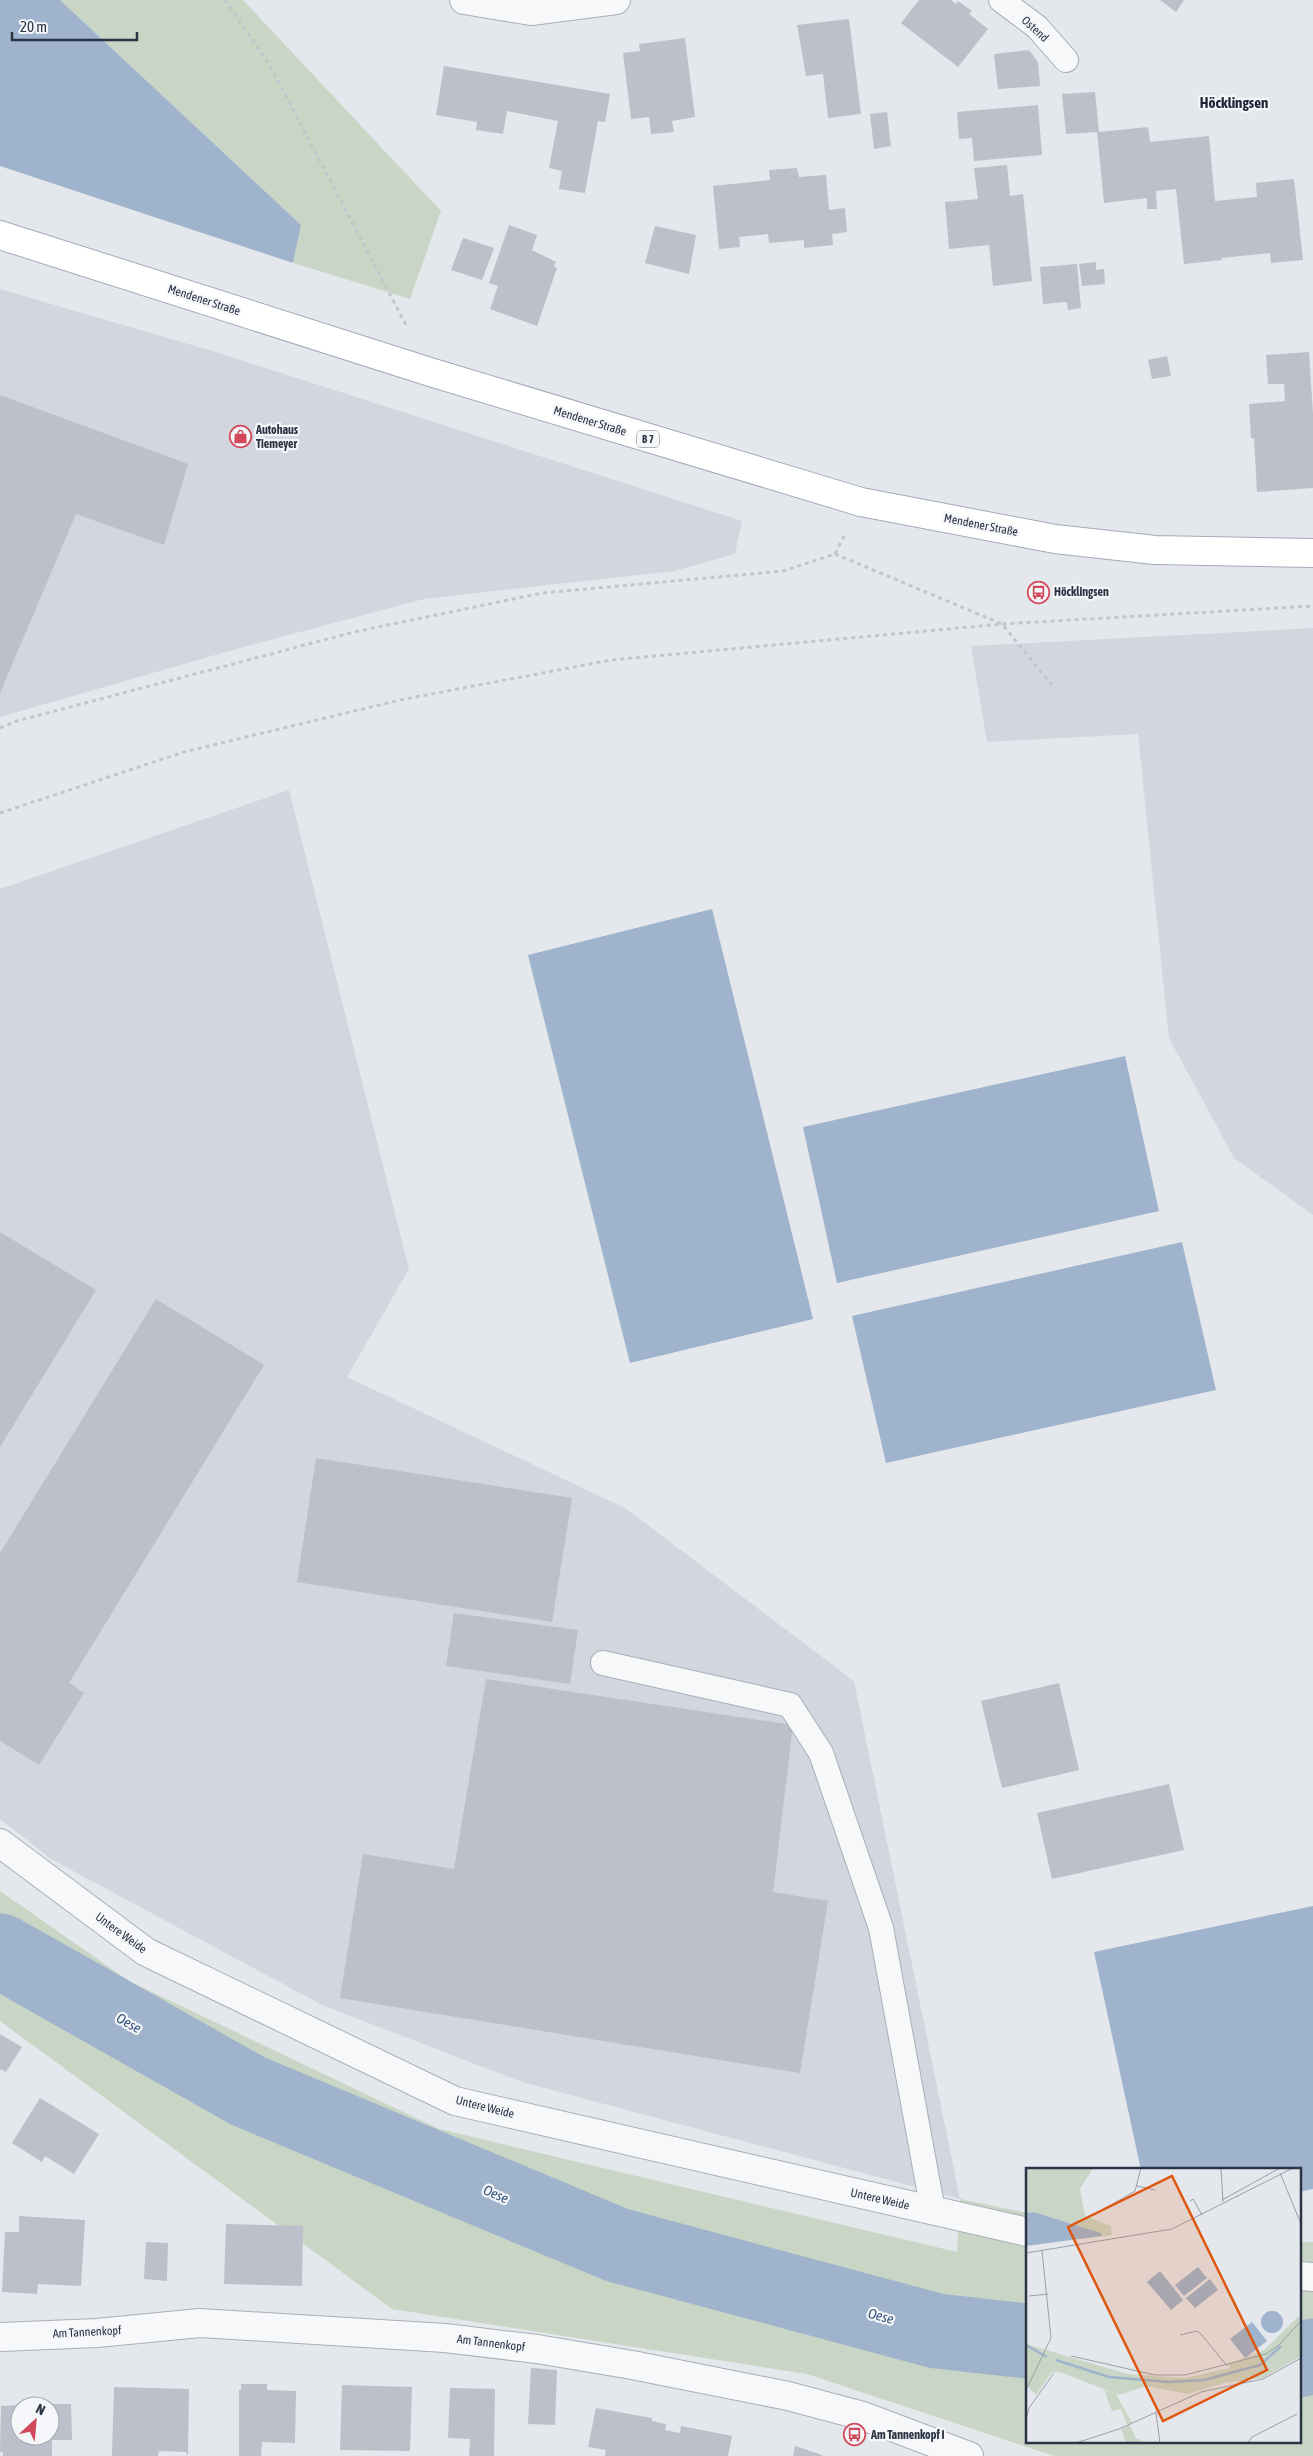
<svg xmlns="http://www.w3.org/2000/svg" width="1313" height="2456" font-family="'Asap Condensed',sans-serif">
	<rect width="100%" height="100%" fill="#e4e7ec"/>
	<!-- built -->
	<g fill="#d2d6de">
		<path d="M 0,289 L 219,353 L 742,521 L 735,554 L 674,571 L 424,599 L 229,651 L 0,717 Z"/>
		<path d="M 1313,628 L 1313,1215 L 1234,1158 L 1169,1038 L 1138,734 L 987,742 L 971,646 Z"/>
		<path d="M 289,790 L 409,1269 L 347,1377 L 625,1508 L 854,1681 L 960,2199 L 522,2082 L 322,2005 L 51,1859 L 0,1819 L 0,889 Z"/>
	</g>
	<!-- green -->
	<g fill="#c9d6c5">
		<path d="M 60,0 L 243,0 L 441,211 L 410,299 L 293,263 L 301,225 Z"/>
		<path d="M 0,1891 L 129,1981 L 439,2129 L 957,2252 L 960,2199 L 1027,2213 L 1027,2442 L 1299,2442 L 1299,2242 L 1313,2242 L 1313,2456 L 1054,2456 L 807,2374 L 392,2309 L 0,2021 Z"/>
	</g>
	<!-- water -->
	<g fill="#9fb4cc">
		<path d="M 0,0 L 60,0 L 301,225 L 293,263 L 0,166 Z"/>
		<path d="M 712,909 L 813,1319 L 630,1363 L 528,955 Z"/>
		<path d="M 1125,1056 L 1159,1211 L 837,1283 L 803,1127 Z"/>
		<path d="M 1182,1242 L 1216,1390 L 886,1463 L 852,1316 Z"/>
		<path d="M 1313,1906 L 1313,2189 L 1299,2192 L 1299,2170 L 1141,2170 L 1094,1952 Z"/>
	</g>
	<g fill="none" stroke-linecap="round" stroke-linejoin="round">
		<!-- river -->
		<g stroke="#9fb4cc" stroke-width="75">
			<path d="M 0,1951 L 248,2091 L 617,2245 L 937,2331 L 1027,2341"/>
			<path d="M 1299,2360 L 1313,2356"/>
		</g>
	</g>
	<!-- building -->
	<g fill="#bbc0ca">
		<path d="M 919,0 L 951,0 L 956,4 L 958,1 L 972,11 L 969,14 L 988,29 L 958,67 L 901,23 Z"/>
		<path d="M 1160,0 L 1184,0 L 1176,12 Z"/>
		<path d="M 849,19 L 861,114 L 828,118 L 823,74 L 806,76 L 797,25 Z"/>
		<path d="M 685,38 L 695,117 L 672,121 L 674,132 L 651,134 L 649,117 L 631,119 L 623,53 L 640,51 L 639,44 Z"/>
		<path d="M 1029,50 L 1038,62 L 1040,86 L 998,89 L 994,54 Z"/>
		<path d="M 444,66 L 610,94 L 605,122 L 598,121 L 585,193 L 559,189 L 562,171 L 549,168 L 558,121 L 507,111 L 503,134 L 476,130 L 477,122 L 436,115 Z"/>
		<path d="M 1095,92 L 1099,132 L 1148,127 L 1150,142 L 1209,136 L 1215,201 L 1257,197 L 1256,183 L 1294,179 L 1303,260 L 1271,263 L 1270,253 L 1221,258 L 1222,260 L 1184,264 L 1176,189 L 1156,191 L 1157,209 L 1147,209 L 1147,198 L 1104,203 L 1097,132 L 1066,134 L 1062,94 Z"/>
		<path d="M 1038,105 L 1042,155 L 974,161 L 972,138 L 959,139 L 957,112 Z"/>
		<path d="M 887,112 L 891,146 L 874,149 L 870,114 Z"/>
		<path d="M 1007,165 L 1010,196 L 1023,194 L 1032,281 L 993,286 L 989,245 L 949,249 L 945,202 L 978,199 L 974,168 Z"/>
		<path d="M 797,168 L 799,177 L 826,175 L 829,210 L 845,208 L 847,232 L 832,234 L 833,245 L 804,248 L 804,240 L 769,243 L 768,234 L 739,237 L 740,247 L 719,249 L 713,186 L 770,180 L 769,170 Z"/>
		<path d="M 509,225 L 537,235 L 532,250 L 556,262 L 554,267 L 557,268 L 537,326 L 490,309 L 498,286 L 489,283 Z"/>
		<path d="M 655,226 L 696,235 L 689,274 L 645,263 Z"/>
		<path d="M 463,238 L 494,248 L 482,280 L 451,270 Z"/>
		<path d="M 1096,262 L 1096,270 L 1104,269 L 1105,284 L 1082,286 L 1079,264 Z"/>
		<path d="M 1077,264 L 1081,308 L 1068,310 L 1067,302 L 1043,304 L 1040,267 Z"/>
		<path d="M 1309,352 L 1313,414 L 1313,488 L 1257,492 L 1254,438 L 1251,438 L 1249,404 L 1285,401 L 1284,384 L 1268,384 L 1266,355 Z"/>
		<path d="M 1167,356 L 1171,376 L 1152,379 L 1148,360 Z"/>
		<path d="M 0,395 L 188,464 L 164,545 L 76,514 L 0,693 Z"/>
		<path d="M 0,1232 L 96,1290 L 0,1447 Z"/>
		<path d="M 156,1299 L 264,1365 L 69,1683 L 84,1693 L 39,1765 L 0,1741 L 0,1553 Z"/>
		<path d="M 316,1458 L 572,1498 L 552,1622 L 297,1582 Z"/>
		<path d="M 454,1613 L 578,1630 L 570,1684 L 446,1666 Z"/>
		<path d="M 486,1679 L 793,1725 L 773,1892 L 828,1901 L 800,2073 L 340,1998 L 363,1854 L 454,1869 Z"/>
		<path d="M 1059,1683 L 1079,1770 L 1002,1788 L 981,1701 Z"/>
		<path d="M 1169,1784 L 1184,1850 L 1052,1879 L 1037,1813 Z"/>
		<path d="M 0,2034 L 22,2047 L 6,2072 L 0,2069 Z"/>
		<path d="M 40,2098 L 99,2134 L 74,2174 L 45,2156 L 42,2162 L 12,2143 Z"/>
		<path d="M 19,2216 L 85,2220 L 81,2286 L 38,2284 L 37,2294 L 2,2292 L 5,2232 L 19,2232 Z"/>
		<path d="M 226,2224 L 303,2226 L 302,2286 L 224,2284 Z"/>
		<path d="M 146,2242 L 168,2243 L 167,2281 L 144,2279 Z"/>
		<path d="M 531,2368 L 557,2370 L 555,2425 L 528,2424 Z"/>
		<path d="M 241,2384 L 267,2384 L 267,2390 L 296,2391 L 295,2443 L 262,2442 L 261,2456 L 239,2456 L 239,2390 L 241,2390 Z"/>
		<path d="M 342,2385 L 412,2387 L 410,2451 L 340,2450 Z"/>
		<path d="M 114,2387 L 189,2389 L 188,2456 L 186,2452 L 159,2451 L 158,2456 L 112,2456 Z"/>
		<path d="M 450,2388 L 495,2389 L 494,2456 L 469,2456 L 470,2439 L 448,2438 Z"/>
		<path d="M 44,2404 L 71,2404 L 72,2440 L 52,2440 L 52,2456 L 3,2456 L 3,2452 L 0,2452 L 1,2406 L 20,2405 L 20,2436 L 50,2436 L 50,2406 Z"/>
		<path d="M 596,2408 L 652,2418 L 652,2421 L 666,2424 L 665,2430 L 680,2433 L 681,2426 L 732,2436 L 728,2456 L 605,2456 L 606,2450 L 588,2447 Z"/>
		<path d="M 795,2446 L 819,2454 L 824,2456 L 793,2456 Z"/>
	</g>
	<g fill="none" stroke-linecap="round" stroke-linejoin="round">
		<defs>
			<g id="service">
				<path d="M 1001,0 L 1037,27 L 1066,60"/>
				<path d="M 603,1663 L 790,1705 L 821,1753 L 881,1928 L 933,2211"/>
			</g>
			<g id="minor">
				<path d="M 464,0 L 531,11 L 616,0"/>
				<path d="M 0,1843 L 146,1952 L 455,2101 L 1027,2232"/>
				<path d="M 1299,2276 L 1313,2277"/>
				<path d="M 0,2337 L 97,2333 L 200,2323 L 445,2338 L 537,2349 L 632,2365 L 788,2396 L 863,2416 L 969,2456"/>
			</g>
			<path id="primary" d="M 0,235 L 430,372 L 861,502 L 1055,539 L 1155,550 L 1313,553"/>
		</defs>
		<!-- service casing -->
		<use href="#service" stroke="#a9aeb7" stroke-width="26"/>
		<!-- minor casing -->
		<use href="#minor" stroke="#a9aeb7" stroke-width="30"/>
		<!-- primary casing -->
		<use href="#primary" stroke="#a3abb8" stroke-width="30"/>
		<!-- path -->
		<g stroke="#c2c5cb" stroke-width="3" stroke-dasharray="4 4" stroke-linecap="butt">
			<path d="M 225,0 L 269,64 L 407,327"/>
			<path d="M 835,554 L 1002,624 L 1052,685"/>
			<path d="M 0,728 L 17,721 L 354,632 L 542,593 L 783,571 L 835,554 L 845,534"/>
			<path d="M 0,813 L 184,752 L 400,700 L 611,660 L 1002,624 L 1313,606"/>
		</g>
		<!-- service -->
		<use href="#service" stroke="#f7f8fa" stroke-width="24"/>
		<!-- minor -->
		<use href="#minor" stroke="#f7f8fa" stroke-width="28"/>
		<!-- primary -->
		<use href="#primary" stroke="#fff" stroke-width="28"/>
	</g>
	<!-- icons -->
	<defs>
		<symbol id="shop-ring" viewBox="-11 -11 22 22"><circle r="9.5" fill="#f4f6f9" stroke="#d1495b" stroke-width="1.5"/><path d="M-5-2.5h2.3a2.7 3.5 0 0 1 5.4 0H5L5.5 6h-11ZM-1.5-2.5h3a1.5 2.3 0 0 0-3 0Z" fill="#d1495b"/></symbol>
		<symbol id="bus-ring" viewBox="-11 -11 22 22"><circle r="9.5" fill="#f4f6f9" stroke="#d1495b" stroke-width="1.5"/><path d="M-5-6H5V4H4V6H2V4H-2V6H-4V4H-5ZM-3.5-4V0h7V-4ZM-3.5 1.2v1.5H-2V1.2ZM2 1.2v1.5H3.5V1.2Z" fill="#d1495b"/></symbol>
	</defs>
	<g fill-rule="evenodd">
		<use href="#shop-ring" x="228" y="424" width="25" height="25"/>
		<use href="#bus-ring" x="1026" y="580" width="25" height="25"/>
		<use href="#bus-ring" x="842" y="2422" width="25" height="25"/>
	</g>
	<g text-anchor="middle" stroke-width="4.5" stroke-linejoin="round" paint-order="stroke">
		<!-- shield labels -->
		<rect fill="#f4f6f9" stroke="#676e7b" stroke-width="1" x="637" y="430.5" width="22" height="17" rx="4"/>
		<g font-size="11" font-weight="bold" fill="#2b3445">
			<text x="648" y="443">B 7</text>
		</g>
		<!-- street labels -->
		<g font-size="12" fill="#2b3445" stroke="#f4f6f9">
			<text transform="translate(1035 29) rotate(43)" y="4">Ostend</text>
			<text transform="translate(204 300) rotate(18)" y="4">Mendener Straße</text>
			<text transform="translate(590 421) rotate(17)" y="4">Mendener Straße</text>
			<text transform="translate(981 525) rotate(11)" y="4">Mendener Straße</text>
			<text transform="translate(121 1933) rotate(36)" y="4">Untere Weide</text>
			<text transform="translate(485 2107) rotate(14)" y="4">Untere Weide</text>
			<text transform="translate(880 2199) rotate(13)" y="4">Untere Weide</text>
			<text transform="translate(87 2332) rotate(-3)" y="4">Am Tannenkopf</text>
			<text transform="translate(491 2343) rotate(7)" y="4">Am Tannenkopf</text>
		</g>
		<!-- poi labels -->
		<g font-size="12" font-weight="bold" fill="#2b3445" stroke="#f4f6f9" text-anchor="start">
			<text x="256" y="434">Autohaus<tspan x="256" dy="14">Tiemeyer</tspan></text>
			<text x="1054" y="596">Höcklingsen</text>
			<text x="871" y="2439">Am Tannenkopf I</text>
		</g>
		<!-- water labels -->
		<g font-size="14" font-style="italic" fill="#34527a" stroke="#f4f6f9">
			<text transform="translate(129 2023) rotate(29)" y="5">Oese</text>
			<text transform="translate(496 2194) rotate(23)" y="5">Oese</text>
			<text transform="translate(881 2316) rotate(15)" y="5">Oese</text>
		</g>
		<!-- quarter labels -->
		<g font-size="15" font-weight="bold" fill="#1d2536" stroke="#f4f6f9">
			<text x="1234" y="108">Höcklingsen</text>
		</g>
	</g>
	<!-- overview -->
	<g transform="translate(1026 2168)">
		<rect width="275" height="275" fill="#e4e7ec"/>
		<path d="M 0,0 L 67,0 L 54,21 L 59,48 L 85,58 L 86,67 L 76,68 L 75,65 L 8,44 L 0,45 ZM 273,148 L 275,188 L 237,210 L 198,215 L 162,226 L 120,218 L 93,227 L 34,204 L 26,204 L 10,227 L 0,217 L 0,176 L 102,206 L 159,210 L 204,200 L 203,196 L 238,182 ZM 78,222 L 90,226 L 106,255 L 101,256 L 95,241 L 86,243 ZM 104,257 L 110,271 L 113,270 L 116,275 L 100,275 L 95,261 Z" fill="#c9d6c5"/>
		<path d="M 8,44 L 75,65 L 76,68 L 0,78 L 0,45 ZM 172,99 L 181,110 L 158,128 L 149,117 ZM 134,103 L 157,132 L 145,142 L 121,114 ZM 184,111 L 192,122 L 169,140 L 160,130 ZM235 154a11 11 0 1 1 22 0a11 11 0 1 1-22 0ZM 226,154 L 241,173 L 219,190 L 204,171 Z" fill="#9fb4cc"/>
		<path fill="none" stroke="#9fb4cc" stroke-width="2.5" d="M 0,177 L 21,189M 30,192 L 83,209 L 143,214 L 178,212 L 234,197 L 255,178"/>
		<path fill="none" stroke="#9a9fa9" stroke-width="1" d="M 195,0 L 197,34M 254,5 L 275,56M 111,18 L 129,22M 196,32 L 254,0M 164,33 L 167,31 L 176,47M 78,41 L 109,23 L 115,0M 0,85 L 146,61 L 267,0M 3,128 L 22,126M 154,167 L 171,163 L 175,166 L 201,198M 45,188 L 129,207 L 159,207 L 240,186 L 253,177 L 275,153M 0,222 L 25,170 L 16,83M 130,245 L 134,275M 0,251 L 3,240 L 28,205M 50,275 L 93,261 L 175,224 L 237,211 L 275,190M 222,275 L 226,269 L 271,246"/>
		<path fill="#df570f" fill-opacity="0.15" stroke="#df570f" stroke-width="2.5" d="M 146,8 L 241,202 L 137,253 L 42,59 Z"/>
		<rect width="275" height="275" fill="none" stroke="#2b3445" stroke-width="2.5"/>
	</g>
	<!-- north arrow -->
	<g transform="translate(35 2421) rotate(26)"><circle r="24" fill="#f4f6f9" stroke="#a4a8b1"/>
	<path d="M0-4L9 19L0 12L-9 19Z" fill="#d1495b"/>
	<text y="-8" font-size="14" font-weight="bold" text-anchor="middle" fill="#2b3445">N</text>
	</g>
	<!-- scale -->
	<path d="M12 32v8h125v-8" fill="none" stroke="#2b3445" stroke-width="2.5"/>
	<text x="20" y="32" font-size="15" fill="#2b3445" stroke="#f4f6f9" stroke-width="4" paint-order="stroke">20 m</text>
</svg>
